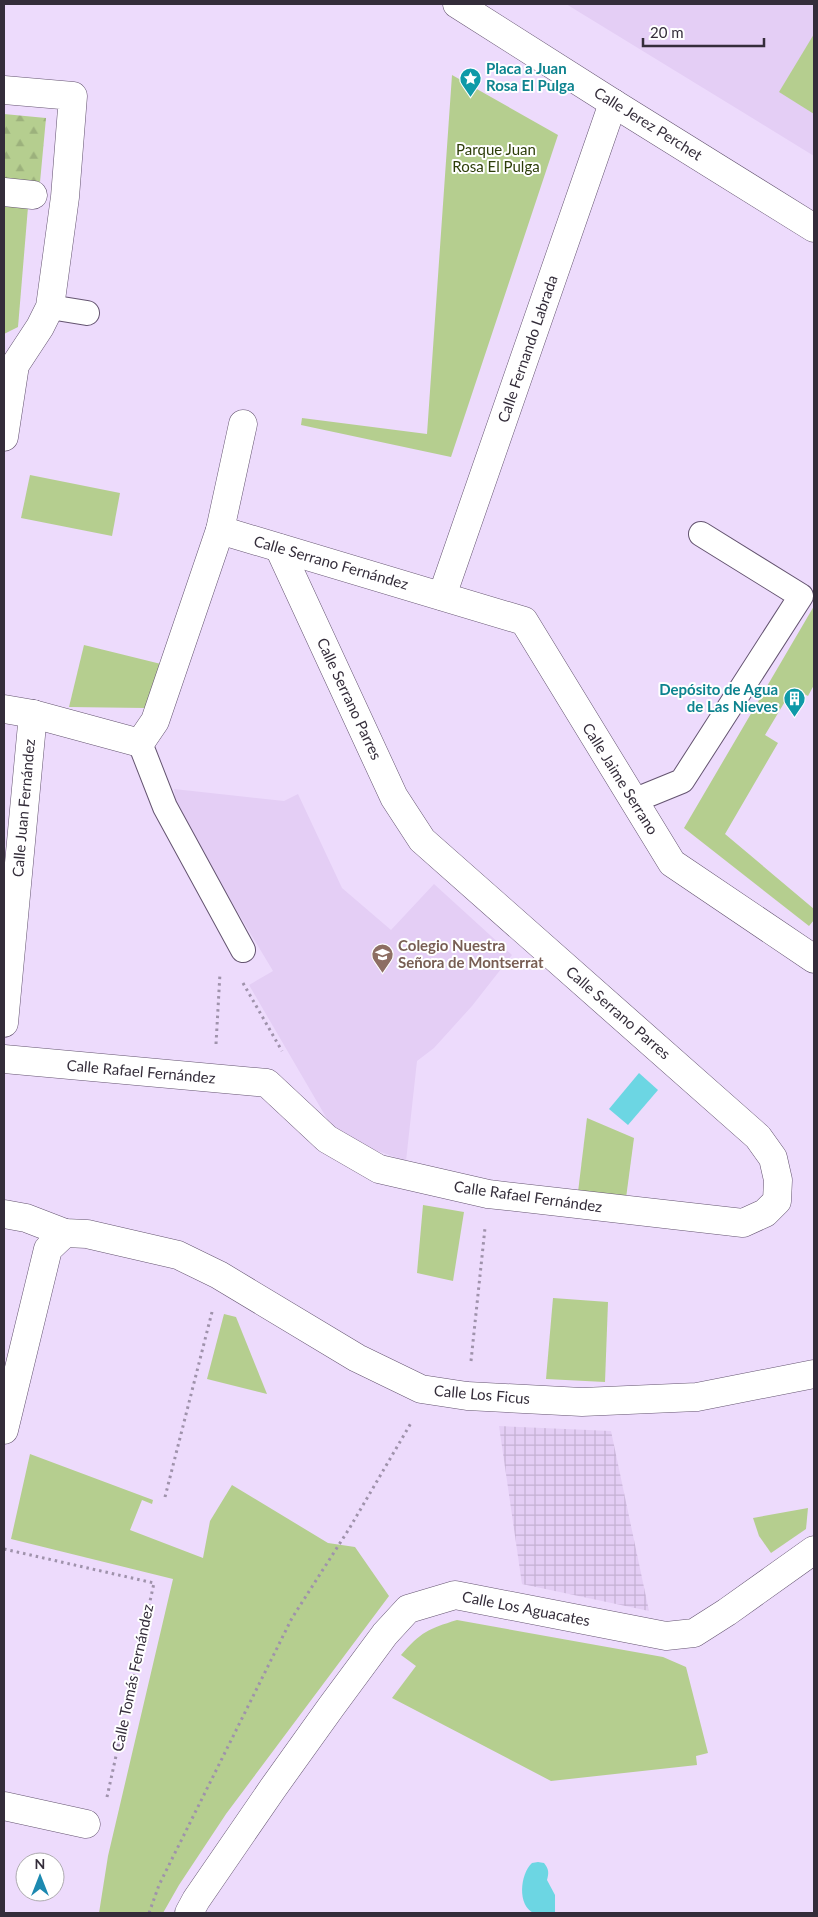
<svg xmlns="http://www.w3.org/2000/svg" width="818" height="1917" font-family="Lato,sans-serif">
	<defs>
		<pattern id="industrial-grid" width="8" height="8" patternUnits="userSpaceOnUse" patternTransform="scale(1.25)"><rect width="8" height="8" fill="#e4cef5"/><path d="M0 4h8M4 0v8" fill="none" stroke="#c4b1d3"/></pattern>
		<pattern id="forest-firs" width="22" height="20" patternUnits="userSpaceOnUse" patternTransform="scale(1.25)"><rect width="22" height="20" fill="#b5ce8f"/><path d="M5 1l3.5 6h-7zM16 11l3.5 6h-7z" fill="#9cb17c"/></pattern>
	</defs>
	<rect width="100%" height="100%" fill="#eddbfc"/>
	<!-- built -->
	<g fill="#e4cef5">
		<path d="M 566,4 L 814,4 L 814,156 L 749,116 Z"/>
		<path d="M 174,789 L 284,801 L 298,794 L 342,888 L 391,930 L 434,884 L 512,955 L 472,1006 L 434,1048 L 417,1061 L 406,1161 L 347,1140 L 330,1124 L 249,985 L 273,971 L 177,811 Z"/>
	</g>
	<!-- industrial -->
	<path fill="url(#industrial-grid)" d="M 499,1426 L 611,1431 L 649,1611 L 522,1584 Z"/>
	<!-- green -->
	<g fill="#b5ce8f">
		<path d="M 814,34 L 814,114 L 779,92 Z"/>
		<path d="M 452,75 L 558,135 L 451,457 L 301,425 L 302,418 L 427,434 Z"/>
		<path d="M 4,205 L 28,207 L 18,327 L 4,334 Z"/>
		<path d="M 30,475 L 120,493 L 112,536 L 21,518 Z"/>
		<path d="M 814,606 L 814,685 L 808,696 L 793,688 L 765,735 L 778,743 L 725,834 L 814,909 L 814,920 L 809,926 L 684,828 Z"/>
		<path d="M 84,645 L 161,664 L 145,708 L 69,707 Z"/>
		<path d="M 587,1118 L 634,1138 L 626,1198 L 578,1192 Z"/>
		<path d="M 423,1205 L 464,1212 L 453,1281 L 417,1273 Z"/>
		<path d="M 553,1298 L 608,1302 L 605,1382 L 546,1379 Z"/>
		<path d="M 224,1314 L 236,1317 L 267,1394 L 207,1379 Z"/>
		<path d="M 30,1454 L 153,1500 L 152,1504 L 142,1500 L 130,1530 L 203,1558 L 210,1521 L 232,1485 L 328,1543 L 355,1547 L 389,1596 L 226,1814 L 179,1885 L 163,1913 L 99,1913 L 108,1856 L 173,1579 L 11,1539 Z"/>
		<path d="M 808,1508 L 806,1529 L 771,1553 L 759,1536 L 753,1518 Z"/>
		<path d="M 457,1620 L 663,1657 L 686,1667 L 708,1753 L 696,1756 L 697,1765 L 551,1781 L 392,1698 L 416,1666 L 401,1655 C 421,1632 428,1629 457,1620 Z"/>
	</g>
	<!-- forest -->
	<path fill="url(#forest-firs)" d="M 4,114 L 46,118 L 40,182 L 4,178 Z"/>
	<!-- water -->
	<g fill="#6cd6e3">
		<path d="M 639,1073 L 658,1090 L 628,1125 L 609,1109 Z"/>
		<path d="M 538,1862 L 544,1863 C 549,1869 549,1873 547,1880 L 555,1895 L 555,1913 C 549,1913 540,1915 534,1913 C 517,1906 520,1874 532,1863 Z"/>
	</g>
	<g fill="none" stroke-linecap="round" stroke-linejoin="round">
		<defs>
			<g id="service">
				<path d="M 50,307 L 87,313"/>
				<path d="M 140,743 L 165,807 L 243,950"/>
				<path d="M 633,801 L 682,781 L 801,596 L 701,534"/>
			</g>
			<path id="pedestrian" d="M 4,192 L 33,195"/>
			<g id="minor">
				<path d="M 4,90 L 73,96 L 65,197 L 50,307 L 40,327 L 15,365 L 4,437"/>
				<path d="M 220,530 L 524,621 L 672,863 L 814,959"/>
				<path d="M 442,596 L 613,103"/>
				<path d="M 4,709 L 33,714 L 140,743 L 155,721 L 220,530 L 243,424"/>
				<path d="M 4,1023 L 33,714"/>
				<path d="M 4,1059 L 267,1083 L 327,1139 L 379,1169 L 488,1194 L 743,1223 L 765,1213 L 777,1201 L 778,1180 L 773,1158 L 758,1137 L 422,840 L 394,797 L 279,548"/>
				<path d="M 4,1214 L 26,1218 L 65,1233 L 87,1234 L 178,1255 L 219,1275 L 357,1358 L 421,1389 L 467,1396 L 582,1402 L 697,1397 L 814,1374"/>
				<path d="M 4,1430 L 48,1249 L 65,1233"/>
				<path d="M 4,1806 L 86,1824"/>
				<path d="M 189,1913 L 196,1900 L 273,1788 L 331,1707 L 385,1634 L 408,1609 L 455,1595 L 666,1636 L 694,1633 L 727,1612 L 814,1550"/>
			</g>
			<path id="tertiary" d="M 457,4 L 613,103 L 814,228"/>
		</defs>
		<!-- service casing -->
		<use href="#service" stroke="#645470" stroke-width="26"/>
		<!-- pedestrian casing -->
		<use href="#pedestrian" stroke="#645470" stroke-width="29"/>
		<!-- minor casing -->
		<use href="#minor" stroke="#645470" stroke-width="29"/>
		<!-- tertiary casing -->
		<use href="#tertiary" stroke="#645470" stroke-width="29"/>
		<!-- path -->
		<g stroke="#9f92ab" stroke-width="3" stroke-dasharray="2.5 4" stroke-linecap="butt">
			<path d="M 243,983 L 282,1051"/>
			<path d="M 216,1044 L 220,973"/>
			<path d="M 471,1361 L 485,1228"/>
			<path d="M 165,1497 L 212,1312"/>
			<path d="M 4,1549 L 154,1583 L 107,1797"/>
			<path d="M 149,1913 L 159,1885 L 292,1618 L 349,1529 L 411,1423"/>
		</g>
		<!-- service -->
		<use href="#service" stroke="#fff" stroke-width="24"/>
		<!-- pedestrian -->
		<use href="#pedestrian" stroke="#fff" stroke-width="28"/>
		<!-- minor -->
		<use href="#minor" stroke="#fff" stroke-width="28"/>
		<!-- tertiary -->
		<use href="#tertiary" stroke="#fff" stroke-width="28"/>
	</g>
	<!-- icons -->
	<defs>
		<symbol id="sight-pin" viewBox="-11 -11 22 30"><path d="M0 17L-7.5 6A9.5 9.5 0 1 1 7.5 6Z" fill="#0f9aa8" stroke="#fff"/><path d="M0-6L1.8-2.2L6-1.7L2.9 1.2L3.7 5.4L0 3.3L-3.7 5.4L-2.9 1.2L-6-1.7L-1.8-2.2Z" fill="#fff"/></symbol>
		<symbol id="building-pin" viewBox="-11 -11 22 30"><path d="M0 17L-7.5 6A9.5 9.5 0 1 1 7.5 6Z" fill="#0f9aa8" stroke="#fff"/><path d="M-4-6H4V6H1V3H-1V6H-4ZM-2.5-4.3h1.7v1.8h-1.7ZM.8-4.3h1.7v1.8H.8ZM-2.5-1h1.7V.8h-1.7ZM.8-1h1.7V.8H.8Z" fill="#fff"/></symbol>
		<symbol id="school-pin" viewBox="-11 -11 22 30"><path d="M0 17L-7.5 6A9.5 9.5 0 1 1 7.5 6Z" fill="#8d6e63" stroke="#fff"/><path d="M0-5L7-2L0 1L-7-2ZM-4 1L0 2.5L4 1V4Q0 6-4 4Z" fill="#fff"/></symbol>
	</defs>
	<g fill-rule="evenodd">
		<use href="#sight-pin" x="458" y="66" width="25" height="34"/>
		<use href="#building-pin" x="782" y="686" width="25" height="34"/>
		<use href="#school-pin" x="370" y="942" width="25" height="34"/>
	</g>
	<g text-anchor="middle" stroke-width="4" stroke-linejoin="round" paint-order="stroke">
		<!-- culture labels -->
		<g font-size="15" font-weight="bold" fill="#0d838f" stroke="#fff" text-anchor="start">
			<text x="486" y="74">Placa a Juan<tspan x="486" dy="17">Rosa El Pulga</tspan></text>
			<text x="778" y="695" text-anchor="end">Depósito de Agua<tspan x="778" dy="17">de Las Nieves</tspan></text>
		</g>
		<!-- street labels -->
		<g font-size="15" fill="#342d3a" stroke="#fff">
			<text transform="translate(648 124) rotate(32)" y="5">Calle Jerez Perchet</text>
			<text transform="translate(528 349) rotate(-71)" y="5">Calle Fernando Labrada</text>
			<text transform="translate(331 563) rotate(16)" y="5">Calle Serrano Fernández</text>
			<text transform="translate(349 699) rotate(65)" y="5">Calle Serrano Parres</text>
			<text transform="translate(620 779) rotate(58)" y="5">Calle Jaime Serrano</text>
			<text transform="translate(24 808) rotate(-85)" y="5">Calle Juan Fernández</text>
			<text transform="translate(618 1013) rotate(41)" y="5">Calle Serrano Parres</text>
			<text transform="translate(141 1072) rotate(5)" y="5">Calle Rafael Fernández</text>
			<text transform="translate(528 1197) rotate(8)" y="5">Calle Rafael Fernández</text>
			<text transform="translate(482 1395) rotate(5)" y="5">Calle Los Ficus</text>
			<text transform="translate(526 1609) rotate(11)" y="5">Calle Los Aguacates</text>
			<text transform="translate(133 1678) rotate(-78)" y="5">Calle Tomás Fernández</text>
		</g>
		<!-- park labels -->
		<g font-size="15" fill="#2d3e09" stroke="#fff">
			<text x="496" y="155">Parque Juan<tspan x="496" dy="17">Rosa El Pulga</tspan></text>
		</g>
		<!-- education labels -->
		<g font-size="15" font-weight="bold" fill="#785e54" stroke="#fff" text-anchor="start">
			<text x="398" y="951">Colegio Nuestra<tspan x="398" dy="17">Señora de Montserrat</tspan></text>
		</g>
	</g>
	<!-- border -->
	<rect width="818" height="1917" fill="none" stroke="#342d3a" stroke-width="10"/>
	<!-- north arrow -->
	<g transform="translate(40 1877)"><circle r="24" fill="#ffffff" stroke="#aeabb0"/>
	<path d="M0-4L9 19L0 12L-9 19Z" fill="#1c89b0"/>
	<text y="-8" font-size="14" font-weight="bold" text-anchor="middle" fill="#342d3a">N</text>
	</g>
	<!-- scale -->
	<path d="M643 38v8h121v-8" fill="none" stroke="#342d3a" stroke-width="2.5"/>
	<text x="650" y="38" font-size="15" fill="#342d3a" stroke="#ffffff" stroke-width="4" paint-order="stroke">20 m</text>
</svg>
